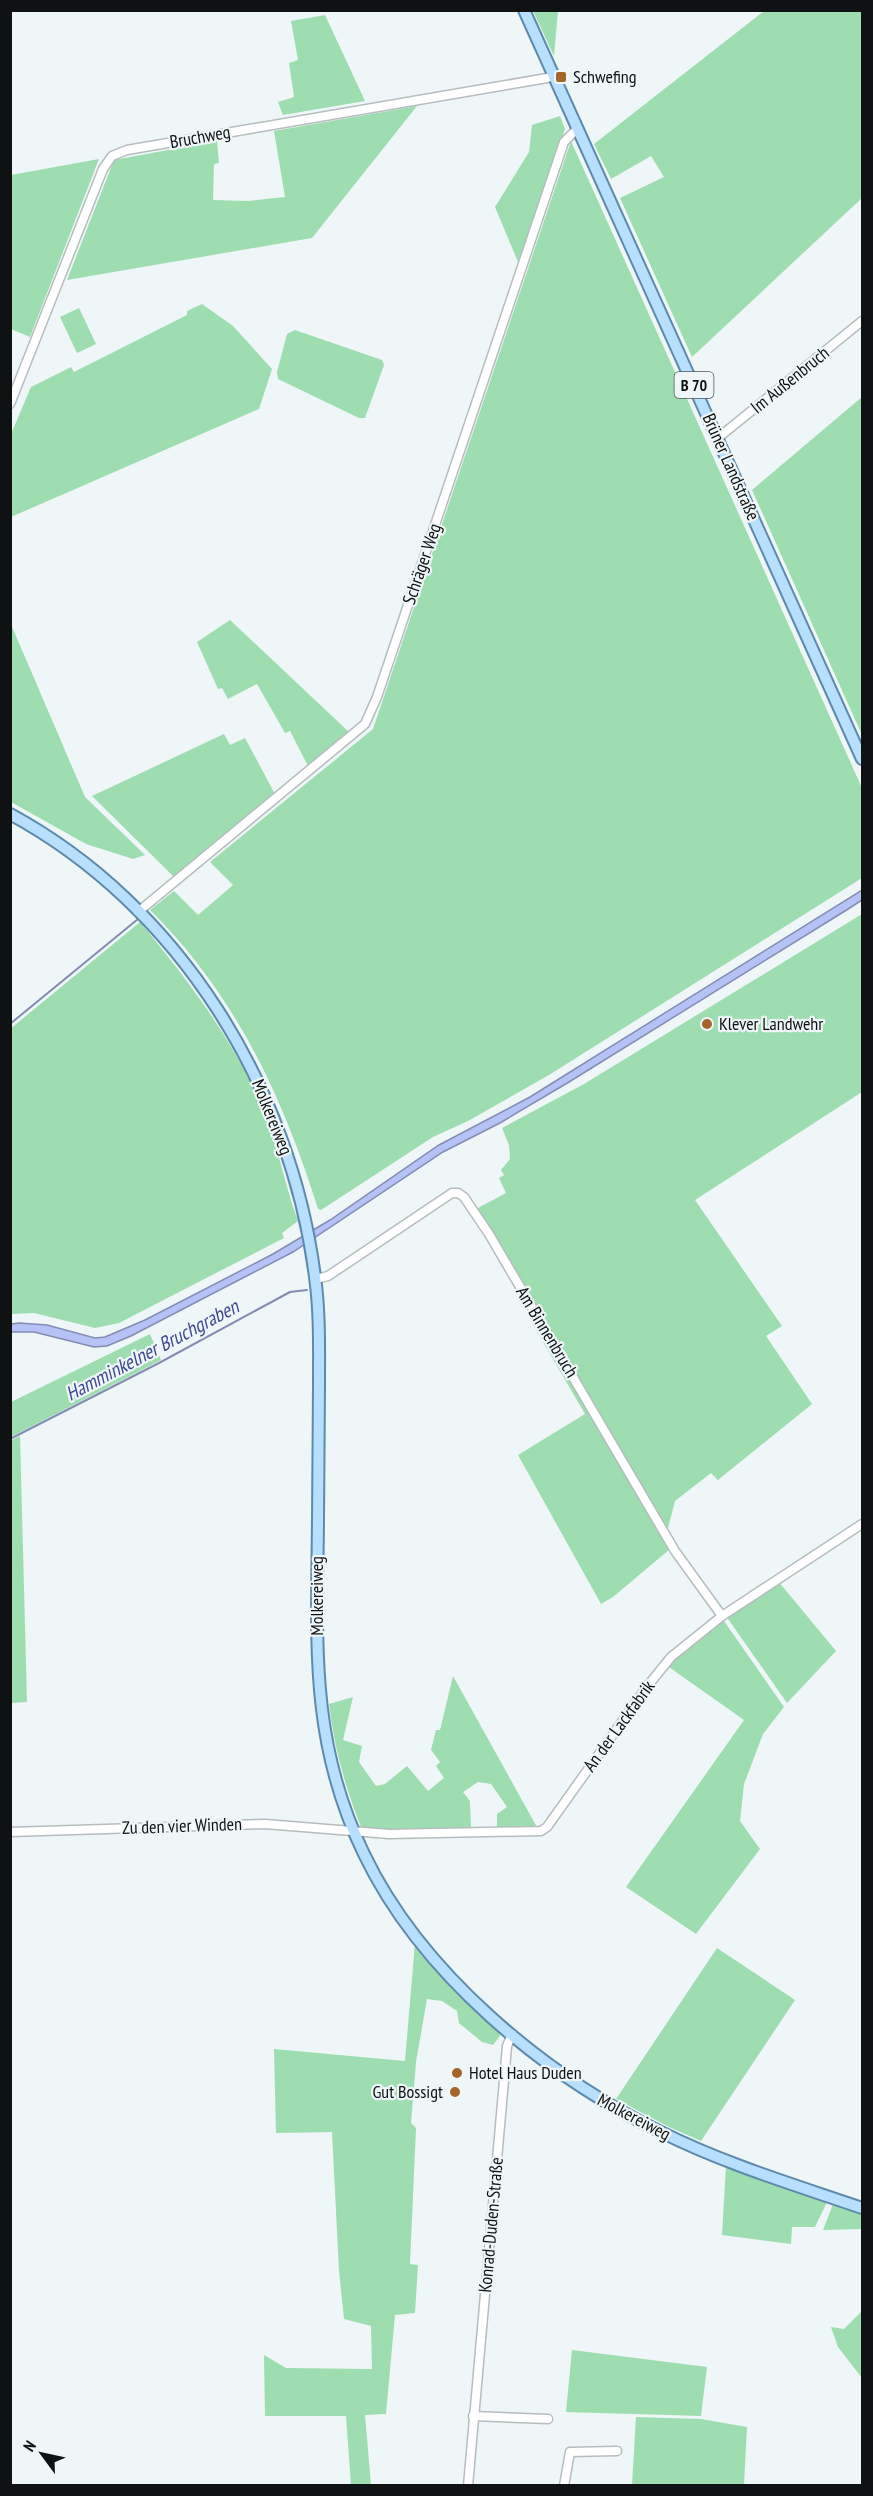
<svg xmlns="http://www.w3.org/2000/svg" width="873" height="2496" font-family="'PT Sans Narrow',sans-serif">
	<rect width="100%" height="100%" fill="#eff6f8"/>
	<!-- green -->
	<g fill="#9eddaf">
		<path d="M 533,11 L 558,11 L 554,56 Z"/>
		<path d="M 764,11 L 862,11 L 862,198 L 692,357 L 620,198 L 664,177 L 651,156 L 611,179 L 594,144 Z"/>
		<path d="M 325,15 L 365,101 L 283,115 L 278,102 L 294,97 L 289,63 L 298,60 L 291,21 Z"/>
		<path d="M 417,106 L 312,238 L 67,280 L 114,160 L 217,141 L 219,163 L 214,164 L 213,200 L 248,201 L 285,197 L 274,131 Z"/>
		<path d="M 560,116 L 565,129 L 518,262 L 495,207 L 529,152 L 532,125 Z"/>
		<path d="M 571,141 L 862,788 L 862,878 L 549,1075 L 468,1121 L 433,1137 L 321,1210 L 318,1209 C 283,1097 235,994 150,910 L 174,891 L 198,915 L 233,885 L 210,862 L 373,729 Z"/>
		<path d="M 99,159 L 30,337 L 11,329 L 11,175 Z"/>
		<path d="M 202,304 L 233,326 L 272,369 L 259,409 L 11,517 L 11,434 L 31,387 L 71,367 L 74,372 L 187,315 L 187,311 Z"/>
		<path d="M 79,308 L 96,344 L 77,353 L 60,317 Z"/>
		<path d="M 295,330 L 382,360 L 384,365 L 365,418 L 359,418 L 278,379 L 277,372 L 287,334 Z"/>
		<path d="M 862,397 L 862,735 L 752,490 Z"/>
		<path d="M 230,620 L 350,733 L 308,766 L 290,731 L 285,733 L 257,684 L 228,699 L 222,688 L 218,689 L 197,642 Z"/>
		<path d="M 10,622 L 85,797 L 145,855 L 133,859 L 86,844 L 11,802 Z"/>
		<path d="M 224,734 L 230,745 L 245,738 L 275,794 L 174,877 L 92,796 Z"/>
		<path d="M 862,914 L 862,1092 L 695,1200 L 782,1326 L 766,1336 L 812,1404 L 718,1480 L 711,1473 L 675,1501 L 667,1532 L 613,1436 L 608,1439 L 670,1549 L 613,1597 L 601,1604 L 518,1455 L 585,1414 L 532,1323 L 543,1316 L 476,1209 L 506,1193 L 499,1178 L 504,1175 L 501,1170 L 510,1159 L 509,1145 L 502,1128 L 584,1084 Z"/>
		<path d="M 140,922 C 188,980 232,1038 263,1108 C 278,1144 284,1184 298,1221 L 282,1233 L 284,1238 L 119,1323 L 95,1328 L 34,1313 L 11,1314 L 10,1029 Z"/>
		<path d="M 150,1334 L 161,1360 L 11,1437 L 11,1402 Z"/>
		<path d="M 20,1436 L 27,1702 L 11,1703 L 10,1441 Z"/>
		<path d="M 778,1581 L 836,1651 L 787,1703 L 726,1616 Z"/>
		<path d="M 721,1620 L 724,1621 L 784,1707 L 763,1734 L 744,1784 L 740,1821 L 760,1849 L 696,1934 L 626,1887 L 744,1720 L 666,1665 Z"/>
		<path d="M 453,1676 L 538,1829 L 497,1828 L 497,1814 L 507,1807 L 491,1784 L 478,1782 L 463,1792 L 470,1801 L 471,1828 L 392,1831 L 361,1827 C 345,1787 334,1747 329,1704 L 353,1697 L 343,1740 L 362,1746 L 359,1762 L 376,1786 L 385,1784 L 407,1766 L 428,1791 L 444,1778 L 436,1766 L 440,1762 L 431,1750 L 436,1730 L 440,1730 Z"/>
		<path d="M 415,1943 L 498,2030 L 500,2036 L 493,2045 L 482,2042 L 459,2023 L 457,2011 L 442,2001 L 427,1999 L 416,2062 L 411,2123 L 416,2128 L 410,2264 L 418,2265 L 415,2313 L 395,2315 L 386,2414 L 365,2415 L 371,2485 L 351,2485 L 346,2416 L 265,2416 L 264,2355 L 286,2368 L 372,2369 L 371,2326 L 344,2319 L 339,2271 L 332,2132 L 276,2133 L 274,2049 L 405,2061 Z"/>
		<path d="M 717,1948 L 795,2000 L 701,2141 L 669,2127 L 616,2099 Z"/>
		<path d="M 726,2166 L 827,2202 L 815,2227 L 792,2227 L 791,2244 L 722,2235 Z"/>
		<path d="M 833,2204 L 862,2214 L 862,2251 L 862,2229 L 823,2230 Z"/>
		<path d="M 862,2311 L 862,2378 L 838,2347 L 831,2327 L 844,2329 Z"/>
		<path d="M 572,2350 L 707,2367 L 701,2416 L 566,2412 Z"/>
		<path d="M 636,2417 L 701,2419 L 747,2427 L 744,2485 L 632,2485 Z"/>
	</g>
	<!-- water -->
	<path fill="#b5c2f6" stroke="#838db2" stroke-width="1.5" d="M 862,890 L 862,900 L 845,911 L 569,1082 L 500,1123 L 443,1152 L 293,1252 L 131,1336 L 107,1346 L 94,1347 L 34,1332 L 11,1332 L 11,1324 L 19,1323 L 47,1325 L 95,1338 L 105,1337 L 145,1320 L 273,1254 L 330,1220 L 439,1145 L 530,1097 Z"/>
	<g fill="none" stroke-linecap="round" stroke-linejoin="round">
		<!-- stream -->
		<g stroke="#838db2" stroke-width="2">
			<path d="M 10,1024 L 138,919"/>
			<path d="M 10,1439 L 159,1363 L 290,1292 L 307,1290"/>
		</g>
		<defs>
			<g id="minor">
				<path d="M 10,404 L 103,169 L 112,156 L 127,150 L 547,78 L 554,75"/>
				<path d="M 718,438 L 862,321"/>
				<path d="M 138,912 L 365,724 L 377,697 L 564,142 L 578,128"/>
				<path d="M 316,1279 L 328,1276 L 452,1193 L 458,1193 L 464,1197 L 489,1234 L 675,1551 L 722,1616"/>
				<path d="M 10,1832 L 265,1824 L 389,1834 L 541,1831 L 547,1827 L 646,1688 L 671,1657 L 722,1616 L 862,1524"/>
				<path d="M 473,2416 L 548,2419"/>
				<path d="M 468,2486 L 506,2058 L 507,2046 L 512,2034"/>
				<path d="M 564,2486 L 570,2452 L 617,2451"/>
			</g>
			<g id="major">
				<path d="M 524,10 L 862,759"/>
				<path d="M 10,814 C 180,906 291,1088 315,1277 C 320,1313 319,1349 319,1385 C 319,1430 318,1475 318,1520 C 317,1641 309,1741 364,1854 C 421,1973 544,2075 661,2132 C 725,2164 795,2185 862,2208"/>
			</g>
		</defs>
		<!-- minor casing -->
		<use href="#minor" stroke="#b6bdbe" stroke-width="11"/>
		<!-- major casing -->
		<use href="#major" stroke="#5e8aab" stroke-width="14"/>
		<!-- minor -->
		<use href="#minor" stroke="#fff" stroke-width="8"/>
		<!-- major -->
		<use href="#major" stroke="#b8dffe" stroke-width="10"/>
	</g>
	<!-- markers -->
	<g fill="#a3662a" stroke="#eff6f8" stroke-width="2">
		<rect x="555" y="71" width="12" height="12" rx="3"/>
		<circle cx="707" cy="1024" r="6"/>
		<circle cx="457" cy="2073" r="6"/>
		<circle cx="455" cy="2092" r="6"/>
	</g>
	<g text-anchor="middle" stroke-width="4.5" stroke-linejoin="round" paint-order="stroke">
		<!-- shield labels -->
		<rect fill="#eff6f8" stroke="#525657" stroke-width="1.5" x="674.5" y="372" width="39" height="26" rx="4.5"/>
		<g font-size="16" font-weight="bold" fill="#0f1212">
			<text x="694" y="391">B 70</text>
		</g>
		<!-- poi labels -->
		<g font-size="18" fill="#0f1212" stroke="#eff6f8" text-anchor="start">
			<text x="573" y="83">Schwefing</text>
			<text x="719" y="1030">Klever Landwehr</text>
			<text x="469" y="2079">Hotel Haus Duden</text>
			<text x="443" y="2098" text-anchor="end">Gut Bossigt</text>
		</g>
		<!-- street labels -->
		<g font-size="18" fill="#0f1212" stroke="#eff6f8">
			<text transform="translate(200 137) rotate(-10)" y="6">Bruchweg</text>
			<text transform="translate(790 380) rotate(-39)" y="6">Im Außenbruch</text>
			<text transform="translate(731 467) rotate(66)" y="6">Brüner Landstraße</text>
			<text transform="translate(422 564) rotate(-71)" y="6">Schräger Weg</text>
			<text transform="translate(272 1117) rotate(68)" y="6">Molkereiweg</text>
			<text transform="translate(547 1332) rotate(59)" y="6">Am Binnenbruch</text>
			<text transform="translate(317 1596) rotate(-90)" y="6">Molkereiweg</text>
			<text transform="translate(619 1726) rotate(-54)" y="6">An der Lackfabrik</text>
			<text transform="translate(182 1826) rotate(-2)" y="6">Zu den vier Winden</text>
			<text transform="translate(634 2117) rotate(28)" y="6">Molkereiweg</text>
			<text transform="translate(491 2225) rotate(-85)" y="6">Konrad-Duden-Straße</text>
		</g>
		<!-- water labels -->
		<g font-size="20" font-style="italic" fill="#3d4994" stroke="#eff6f8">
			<text transform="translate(152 1350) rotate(-28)" y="7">Hamminkelner Bruchgraben</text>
		</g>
	</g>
	<!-- border -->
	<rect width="873" height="2496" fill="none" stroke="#0f1212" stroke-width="24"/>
	<!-- north arrow -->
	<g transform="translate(42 2454) rotate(303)" stroke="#eff6f8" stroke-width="4.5" paint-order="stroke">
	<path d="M0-4.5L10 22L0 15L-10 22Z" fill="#0f1212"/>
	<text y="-9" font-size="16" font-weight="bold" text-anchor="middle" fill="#0f1212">N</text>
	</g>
</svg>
